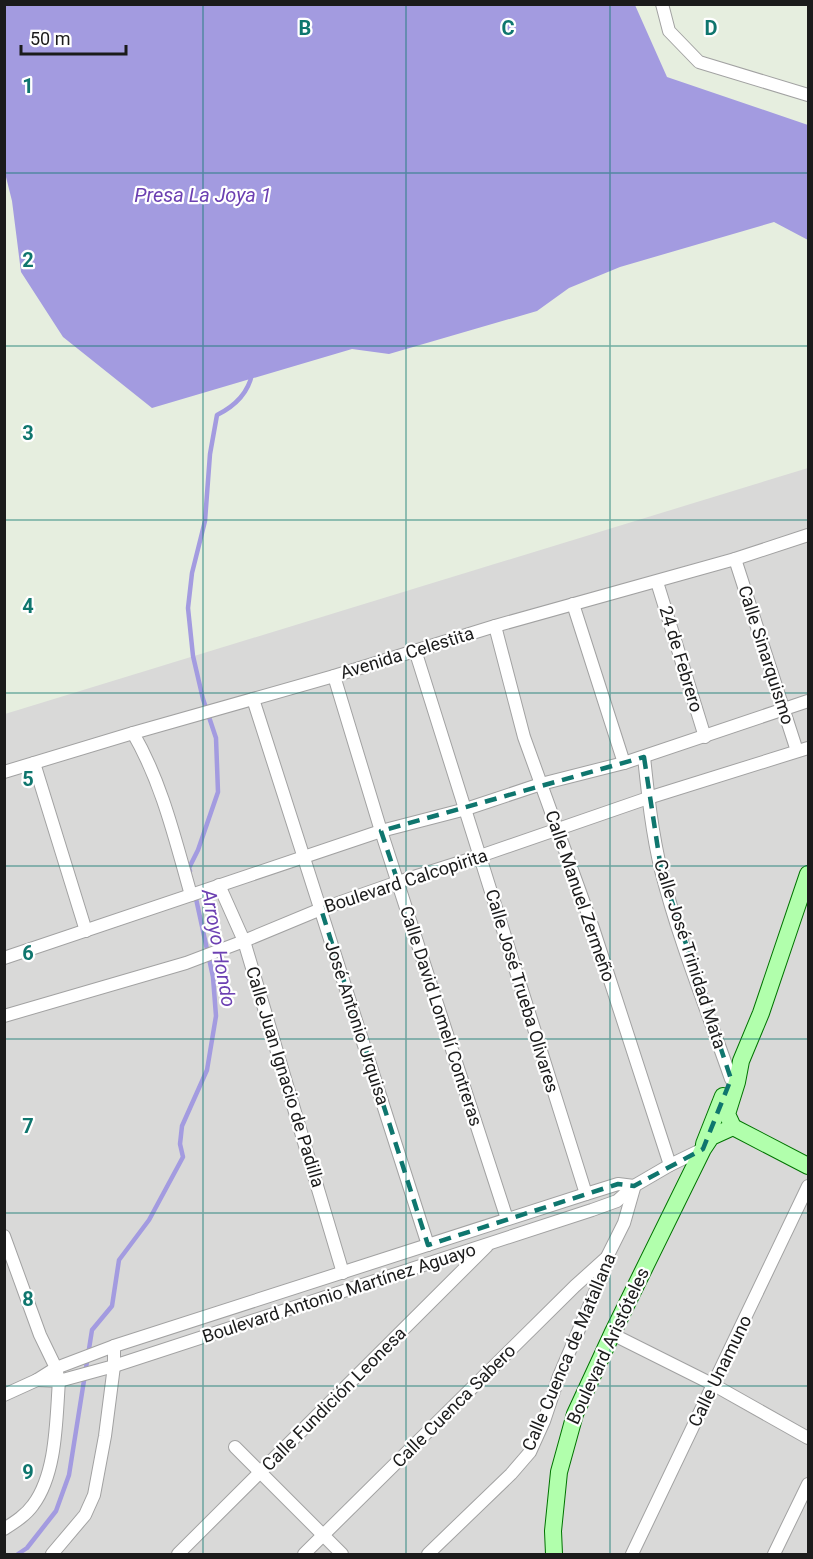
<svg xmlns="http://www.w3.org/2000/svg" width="813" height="1559" font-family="Roboto,sans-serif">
	<rect width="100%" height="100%" fill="#e6eedf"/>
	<!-- residential -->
	<path fill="#d9d9d8" d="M 808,468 L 808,1554 L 5,1554 L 5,714 Z"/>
	<!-- water -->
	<path fill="#a39be0" d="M 4,5 L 635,5 L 667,77 L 808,125 L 808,240 L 774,222 L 620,267 L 569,288 L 537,311 L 389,354 L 352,349 L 152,408 L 63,337 L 21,272 L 12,201 L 5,173 Z"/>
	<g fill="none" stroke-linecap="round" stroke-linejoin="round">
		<!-- stream -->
		<g stroke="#a39be0" stroke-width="4.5">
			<path d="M 190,871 L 189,868 L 198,850 L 218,792 L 216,738 L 203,699 L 193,656 L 188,608 L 192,573 L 205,521 L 210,454 L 217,415 C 235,406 248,394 252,374"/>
			<path d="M 18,1554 L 27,1548 L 56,1511 L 69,1475 L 92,1330 L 112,1306 L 119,1260 L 149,1220 L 183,1157 L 180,1144 L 182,1126 L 207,1070 L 216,1016 L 213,977 L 195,894"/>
		</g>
		<defs>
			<g id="street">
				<path d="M 662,4 L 669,31 L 699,62 L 808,95"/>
				<path d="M 735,559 L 797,751"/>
				<path d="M 657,582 L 705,737"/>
				<path d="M 573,604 L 624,763"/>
				<path d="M 495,626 L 524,737 L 593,928 L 670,1165"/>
				<path d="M 415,650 L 586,1194"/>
				<path d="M 334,676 L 381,831 L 507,1219"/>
				<path d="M 253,699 L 428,1245"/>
				<path d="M 133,733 C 162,783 175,839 191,895"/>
				<path d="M 644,757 C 648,795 652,833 661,870 C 679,941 707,1010 731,1079"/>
				<path d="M 34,763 L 86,931"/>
				<path d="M 4,772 L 133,733 L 334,676 L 495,626 L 735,559 L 808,535"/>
				<path d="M 219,885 L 244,941 L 343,1273"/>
				<path d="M 4,958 L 381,831 L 466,809 L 541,784 L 624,763 L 808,701"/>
				<path d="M 4,1016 L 186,963 L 244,941 L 321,909 L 398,882 L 480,856 L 648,798 L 808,748"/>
				<path d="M 4,1236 L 40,1335 L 56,1368 L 59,1381 C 56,1419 57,1473 33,1505 C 26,1515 15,1522 4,1529"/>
				<path d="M 612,1334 L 714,1385 L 808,1438"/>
				<path d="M 37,1380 L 59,1381 L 114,1366 L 592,1210 L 617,1201 L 634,1186 L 670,1165 L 703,1149"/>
				<path d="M 4,1395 L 37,1380 L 56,1368 L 114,1346 L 586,1194 L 618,1184 L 634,1186"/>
				<path d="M 235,1447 L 342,1554"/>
				<path d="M 52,1554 L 85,1515 L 94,1495 L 105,1436 L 114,1366 L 114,1346"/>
				<path d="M 178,1554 L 487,1246"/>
				<path d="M 304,1554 L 575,1286 L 605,1259"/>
				<path d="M 428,1554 L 511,1474 L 530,1452 L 544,1421 L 559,1376 L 595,1292 L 606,1259 L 624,1223 L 634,1188"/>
				<path d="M 632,1554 L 808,1186"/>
				<path d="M 774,1554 L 808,1484"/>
			</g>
			<g id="secondary">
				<path d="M 808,874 L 761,1013 L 741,1061 L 737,1082 L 727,1114 L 733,1127 L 808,1166"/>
				<path d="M 704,1144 L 723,1096"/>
				<path d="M 554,1554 L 553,1531 L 559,1472 L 575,1414 L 612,1334 L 703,1149 L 711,1137 L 733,1127"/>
			</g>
		</defs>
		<!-- street casing -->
		<use href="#street" stroke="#a2a2a2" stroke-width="14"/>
		<!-- secondary casing -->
		<use href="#secondary" stroke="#007400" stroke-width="18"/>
		<!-- street -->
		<use href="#street" stroke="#fff" stroke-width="12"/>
		<!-- secondary -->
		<use href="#secondary" stroke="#b1ffac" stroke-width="16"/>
	</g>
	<!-- marked area -->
	<path fill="none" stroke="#0f766e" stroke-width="4.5" stroke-dasharray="12 8" stroke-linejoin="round" d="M 644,757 L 661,869 L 731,1079 L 703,1149 L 634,1186 L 618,1184 L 428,1245 L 321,909 L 398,882 L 381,831 Z"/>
	<!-- grid -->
	<path fill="none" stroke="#0f766e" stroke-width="1.5" stroke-opacity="0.55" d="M 203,4 L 203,1554M 406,4 L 406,1554M 610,4 L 610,1554M 4,173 L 808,173M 4,346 L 808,346M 4,520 L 808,520M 4,693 L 808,693M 4,866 L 808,866M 4,1039 L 808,1039M 4,1213 L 808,1213M 4,1386 L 808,1386"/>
	<g text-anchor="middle" stroke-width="4.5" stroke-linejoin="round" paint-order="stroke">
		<!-- street labels -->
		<g font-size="18" fill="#1b1b1b" stroke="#fff">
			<text transform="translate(407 653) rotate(-17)" y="6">Avenida Celestita</text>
			<text transform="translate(766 655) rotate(72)" y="6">Calle Sinarquismo</text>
			<text transform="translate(681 659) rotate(73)" y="6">24 de Febrero</text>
			<text transform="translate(406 881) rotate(-18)" y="6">Boulevard Calcopirita</text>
			<text transform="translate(580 896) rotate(71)" y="6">Calle Manuel Zermeño</text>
			<text transform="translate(690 954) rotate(72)" y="6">Calle José Trinidad Mata</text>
			<text transform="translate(522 991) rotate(73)" y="6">Calle José Trueba Olivares</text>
			<text transform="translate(441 1016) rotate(72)" y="6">Calle David Lomelí Contreras</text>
			<text transform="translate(357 1023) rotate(72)" y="6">José Antonio Urquisa</text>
			<text transform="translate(285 1077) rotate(73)" y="6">Calle Juan Ignacio de Padilla</text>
			<text transform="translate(339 1293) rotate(-18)" y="6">Boulevard Antonio Martínez Aguayo</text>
			<text transform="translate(608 1346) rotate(-65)" y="6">Boulevard Aristóteles</text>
			<text transform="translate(569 1352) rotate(-67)" y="6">Calle Cuenca de Matallana</text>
			<text transform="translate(720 1371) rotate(-64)" y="6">Calle Unamuno</text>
			<text transform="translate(334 1399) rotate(-45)" y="6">Calle Fundición Leonesa</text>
			<text transform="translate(454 1406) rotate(-45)" y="6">Calle Cuenca Sabero</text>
		</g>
		<!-- water labels -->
		<g font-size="20" font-style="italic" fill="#6c40b2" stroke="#fff">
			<text x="203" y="202">Presa La Joya 1</text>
			<text transform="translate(219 948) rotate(80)" y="7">Arroyo Hondo</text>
		</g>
	</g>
	<g font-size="20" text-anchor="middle" font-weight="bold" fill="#0f766e" stroke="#fff" stroke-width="4.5" stroke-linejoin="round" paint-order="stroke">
		<text x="305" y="35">B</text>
		<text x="508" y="35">C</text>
		<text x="711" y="35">D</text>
		<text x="28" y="93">1</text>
		<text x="28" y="267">2</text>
		<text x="28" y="440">3</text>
		<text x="28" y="613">4</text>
		<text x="28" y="786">5</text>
		<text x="28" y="960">6</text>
		<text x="28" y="1133">7</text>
		<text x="28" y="1306">8</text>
		<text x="28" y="1479">9</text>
	</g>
	<!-- border -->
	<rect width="813" height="1559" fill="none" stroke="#1b1b1b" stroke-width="12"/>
	<!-- scale -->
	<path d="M21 45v9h105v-9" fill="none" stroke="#1b1b1b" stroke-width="3"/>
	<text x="30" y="45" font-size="18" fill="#1b1b1b" stroke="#ffffff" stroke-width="4.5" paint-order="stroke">50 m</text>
</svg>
